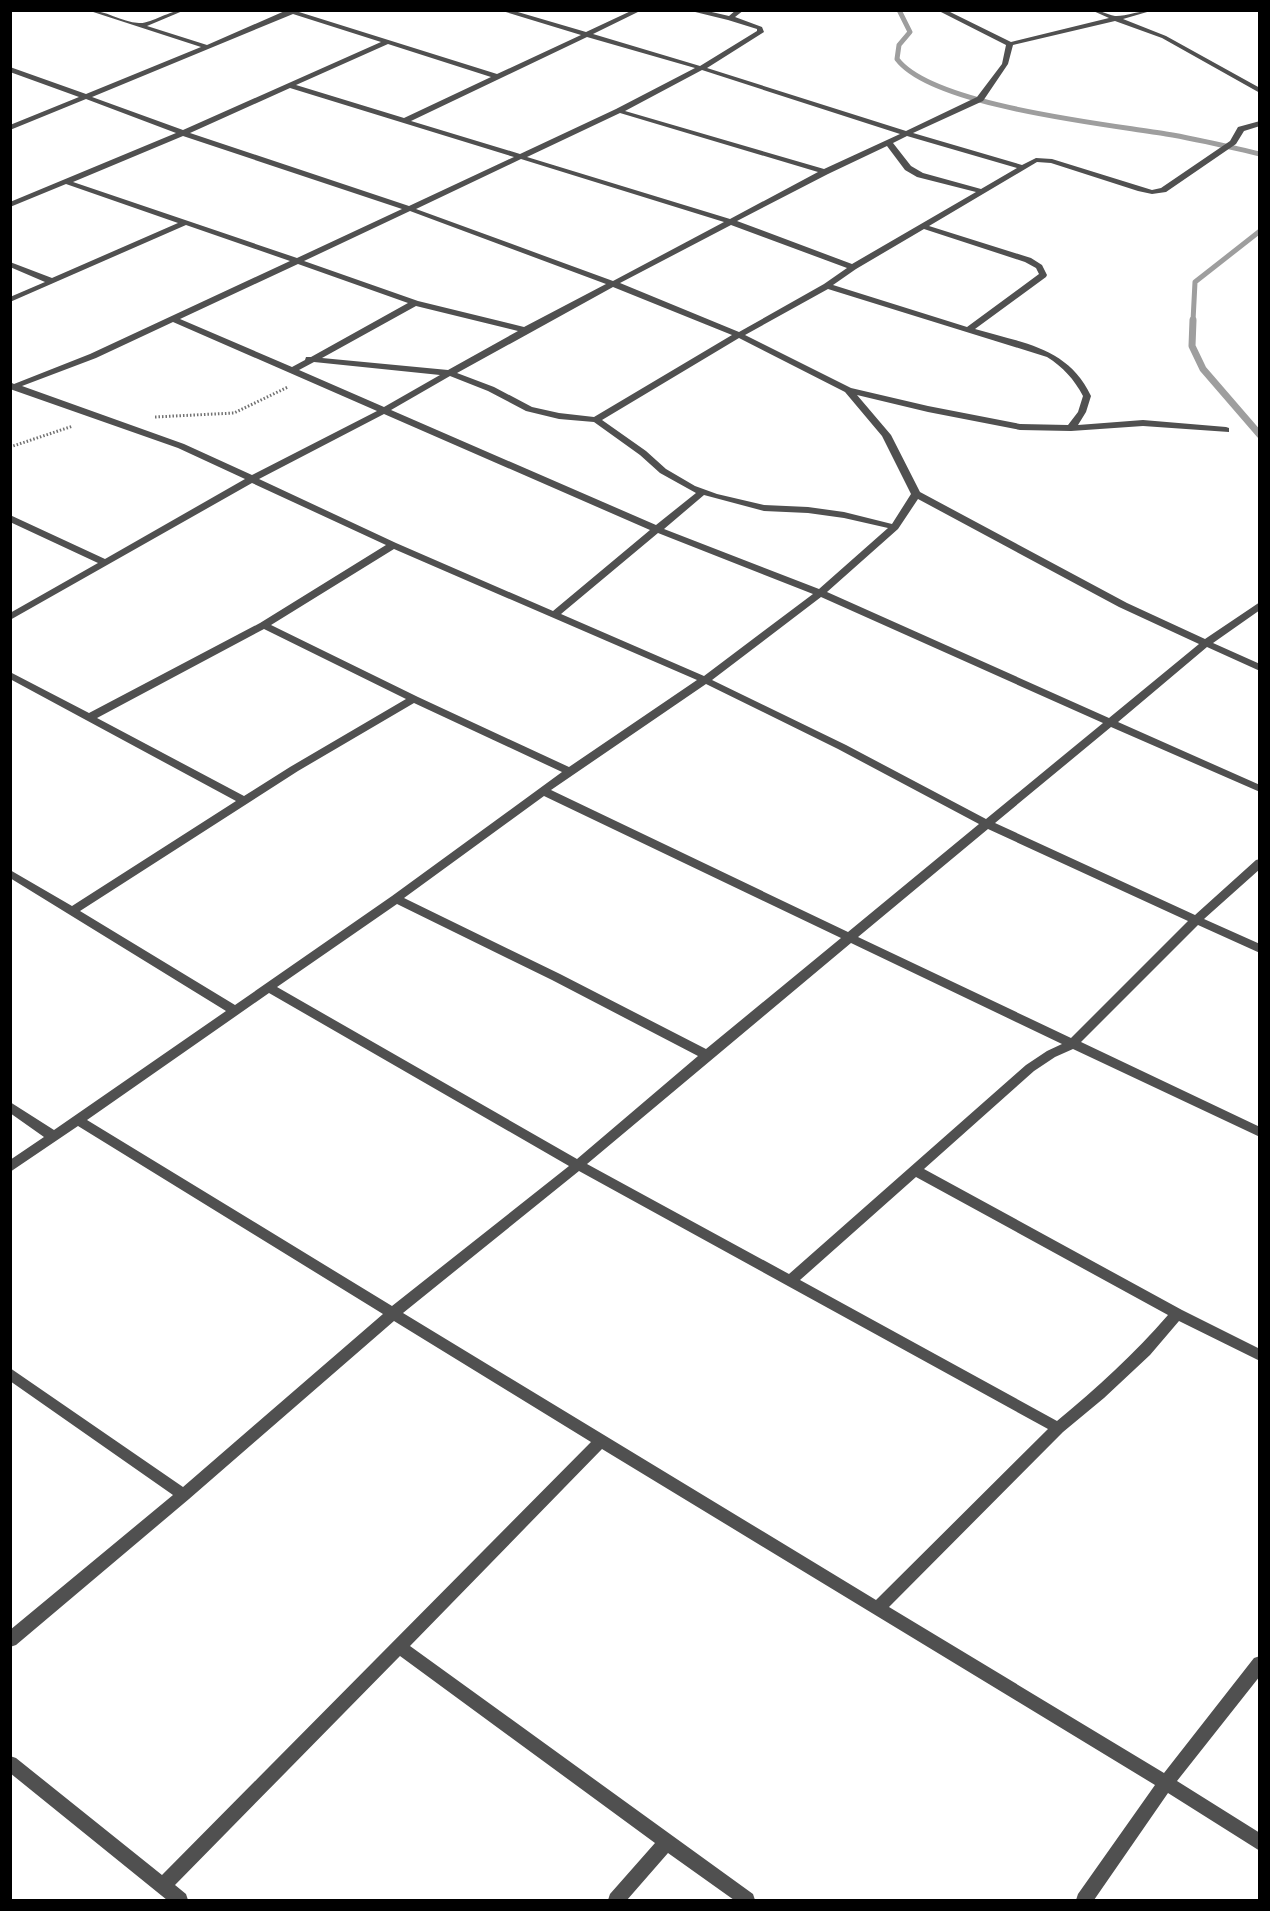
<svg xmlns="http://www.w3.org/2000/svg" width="1270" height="1911" font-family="'Fira Sans Condensed',sans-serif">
	<rect width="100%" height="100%" fill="#fff"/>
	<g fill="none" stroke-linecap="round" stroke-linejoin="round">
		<!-- stream-far1 -->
		<g stroke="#9e9e9e" stroke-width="5">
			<path d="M 899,10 L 910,32 L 899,45 L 897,59 C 932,106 1107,124 1166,134 C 1198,139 1229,147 1260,154"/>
			<path d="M 1193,321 L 1195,282 L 1260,231"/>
		</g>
		<!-- stream -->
		<path stroke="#9e9e9e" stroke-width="7" d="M 1193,320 L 1192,346 L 1203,369 L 1260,435"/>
		<!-- path -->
		<g stroke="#727272" stroke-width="3" stroke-dasharray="1.5 2" stroke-linecap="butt">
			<path d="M 155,417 L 234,413 L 288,387"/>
			<path d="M 10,447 L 73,426"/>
		</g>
		<!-- minor -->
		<path fill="#505050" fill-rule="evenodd" d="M 87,10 C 106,10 121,22 139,23 C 151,24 169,10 185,10 L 147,26 L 207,45 L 287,10 L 301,10 L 299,12 L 497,74 L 581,35 L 499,10 L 511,10 L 586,32 L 633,10 L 642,10 L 593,34 L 700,66 L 757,31 L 757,29 L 728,20 L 687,10 L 703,10 L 729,16 L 736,10 L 744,10 L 735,17 L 762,27 L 764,32 L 707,68 L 906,131 L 977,97 L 1002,64 L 1006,45 L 937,10 L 946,10 L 1011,42 L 1109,18 L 1091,10 C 1100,10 1106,14 1115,16 C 1122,17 1143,10 1154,10 L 1123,19 L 1166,36 L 1260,88 L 1260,93 L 1162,38 L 1115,21 L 1013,45 L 1008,64 L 983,101 L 913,133 L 1022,165 L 1036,158 L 1052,159 L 1152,190 L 1161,188 L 1230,141 L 1238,127 L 1260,121 L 1260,126 L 1244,131 L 1236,144 L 1166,192 L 1152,194 L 1138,191 L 1051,163 L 1037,162 L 929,226 L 1031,258 L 1042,265 L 1047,275 L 1046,277 L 975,329 C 1022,343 1068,347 1091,396 L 1086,412 L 1078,425 L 1143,420 L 1226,427 L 1229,428 L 1229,432 L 1143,426 L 1071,431 L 1020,430 L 928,412 L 857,395 L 891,435 L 920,492 L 1127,603 L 1205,639 L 1260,602 L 1260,610 L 1213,643 L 1260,664 L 1260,671 L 1207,647 L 1118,722 L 1260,785 L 1260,792 L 1111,727 L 995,823 L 1195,915 L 1256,860 L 1260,859 L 1260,869 L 1204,919 L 1260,944 L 1260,953 L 1198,925 L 1081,1042 L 1260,1127 L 1260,1137 L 1073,1049 L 1055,1057 L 1034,1071 L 924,1169 L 1182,1310 L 1260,1349 L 1260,1361 L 1179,1321 L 1150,1355 L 1104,1398 L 1063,1432 L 889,1607 L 1164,1773 L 1254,1658 L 1260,1656 L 1260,1676 L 1177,1781 L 1260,1833 L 1260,1851 L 1168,1793 L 1094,1900 L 1076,1900 L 1078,1894 L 1155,1785 L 602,1449 L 410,1646 L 753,1894 L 755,1900 L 734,1900 L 668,1853 L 627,1900 L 608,1900 L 610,1894 L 655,1843 L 400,1656 L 175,1885 L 186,1894 L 188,1900 L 167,1900 L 10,1773 L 10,1756 L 16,1758 L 162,1875 L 591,1442 L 394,1321 L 189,1499 L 16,1645 L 10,1647 L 10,1630 L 173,1495 L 10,1381 L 10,1368 L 183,1487 L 383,1314 L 78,1126 L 10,1172 L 10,1160 L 44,1137 L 10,1113 L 10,1102 L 54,1130 L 226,1011 L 10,878 L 10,870 L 72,906 L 236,801 L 10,679 L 10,672 L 89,713 L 260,623 L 386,545 L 252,483 L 10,620 L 10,613 L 98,563 L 10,522 L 10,515 L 105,559 L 245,479 L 178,448 L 10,389 L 10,382 L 14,384 L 90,354 L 290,261 L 186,225 L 10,302 L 10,297 L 45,282 L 10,267 L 10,262 L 52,278 L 178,223 L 66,184 L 10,207 L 10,202 L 176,133 L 86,99 L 10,130 L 10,125 L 79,97 L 10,72 L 10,67 L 86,94 L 201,47 ZM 293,14 L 381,42 L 183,130 L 92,97 ZM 587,37 L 695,68 L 616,109 L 520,154 L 411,121 ZM 388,44 L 491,77 L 404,118 L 296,85 ZM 702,70 L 900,134 L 824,169 L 625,111 ZM 290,88 L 514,157 L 409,206 L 190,133 ZM 620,113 L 818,172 L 730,219 L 527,157 ZM 183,136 L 402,209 L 297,258 L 73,182 ZM 907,136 L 1017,168 L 981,189 L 923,173 L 911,166 L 893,143 ZM 887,146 L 905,170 L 917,177 L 976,192 L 852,264 L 737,221 L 828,174 ZM 521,159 L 724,222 L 613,281 L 416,209 ZM 410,211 L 606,284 L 524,327 L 418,301 L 304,261 ZM 731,225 L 847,268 L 824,284 L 739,332 L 620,283 ZM 924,229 L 1025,262 L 1036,268 L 1039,274 L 967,327 L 833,285 L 856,269 ZM 298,264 L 408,303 L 311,357 L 306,357 L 305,360 L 292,367 L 180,319 ZM 613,287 L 732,335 L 594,417 L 559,413 L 532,407 L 494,387 L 457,373 ZM 828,289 L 1047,357 C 1063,367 1074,379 1083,396 L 1078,412 L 1068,425 L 1020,424 L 928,406 L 851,388 L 745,335 ZM 416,306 L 518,331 L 448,370 L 322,358 ZM 173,322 L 377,411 L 252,475 L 184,444 L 22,386 L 96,358 ZM 739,338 L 845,392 L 882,436 L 911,494 L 892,524 L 844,512 L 808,507 L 764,505 L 717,494 L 695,486 L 666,469 L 646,451 L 602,420 ZM 314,362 L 440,375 L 384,407 L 299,370 ZM 450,376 L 488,391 L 526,411 L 559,419 L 594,422 L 640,455 L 660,473 L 696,493 L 656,525 L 391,410 ZM 384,414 L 650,530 L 553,611 L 396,543 L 259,479 ZM 704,495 L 764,511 L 808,513 L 844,518 L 888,528 L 819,589 L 664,529 ZM 918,499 L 1119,607 L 1199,644 L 1109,718 L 827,592 L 898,529 ZM 658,533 L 813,594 L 704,676 L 561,614 ZM 394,549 L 697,680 L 569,767 L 418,697 L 271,625 ZM 821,597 L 1103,723 L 986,819 L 846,745 L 712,680 ZM 264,629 L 406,699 L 290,767 L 244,796 L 97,718 ZM 706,684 L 838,749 L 979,824 L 848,932 L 551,790 ZM 414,703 L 562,772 L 392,896 L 235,1005 L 80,911 L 298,771 ZM 544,796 L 841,938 L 706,1049 L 560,974 L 404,898 ZM 988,829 L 1188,921 L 1071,1038 L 858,937 ZM 397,904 L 552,980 L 698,1056 L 577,1159 L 277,987 ZM 851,943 L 1062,1044 L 1047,1051 L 1026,1065 L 789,1274 L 587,1164 ZM 269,993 L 569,1166 L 392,1306 L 87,1120 ZM 579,1171 L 1048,1429 L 876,1600 L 403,1313 ZM 916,1177 L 1168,1315 C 1134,1354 1097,1388 1057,1421 L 800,1280 Z"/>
	</g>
	<!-- border -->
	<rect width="1270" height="1911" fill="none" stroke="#000000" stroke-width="24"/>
</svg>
